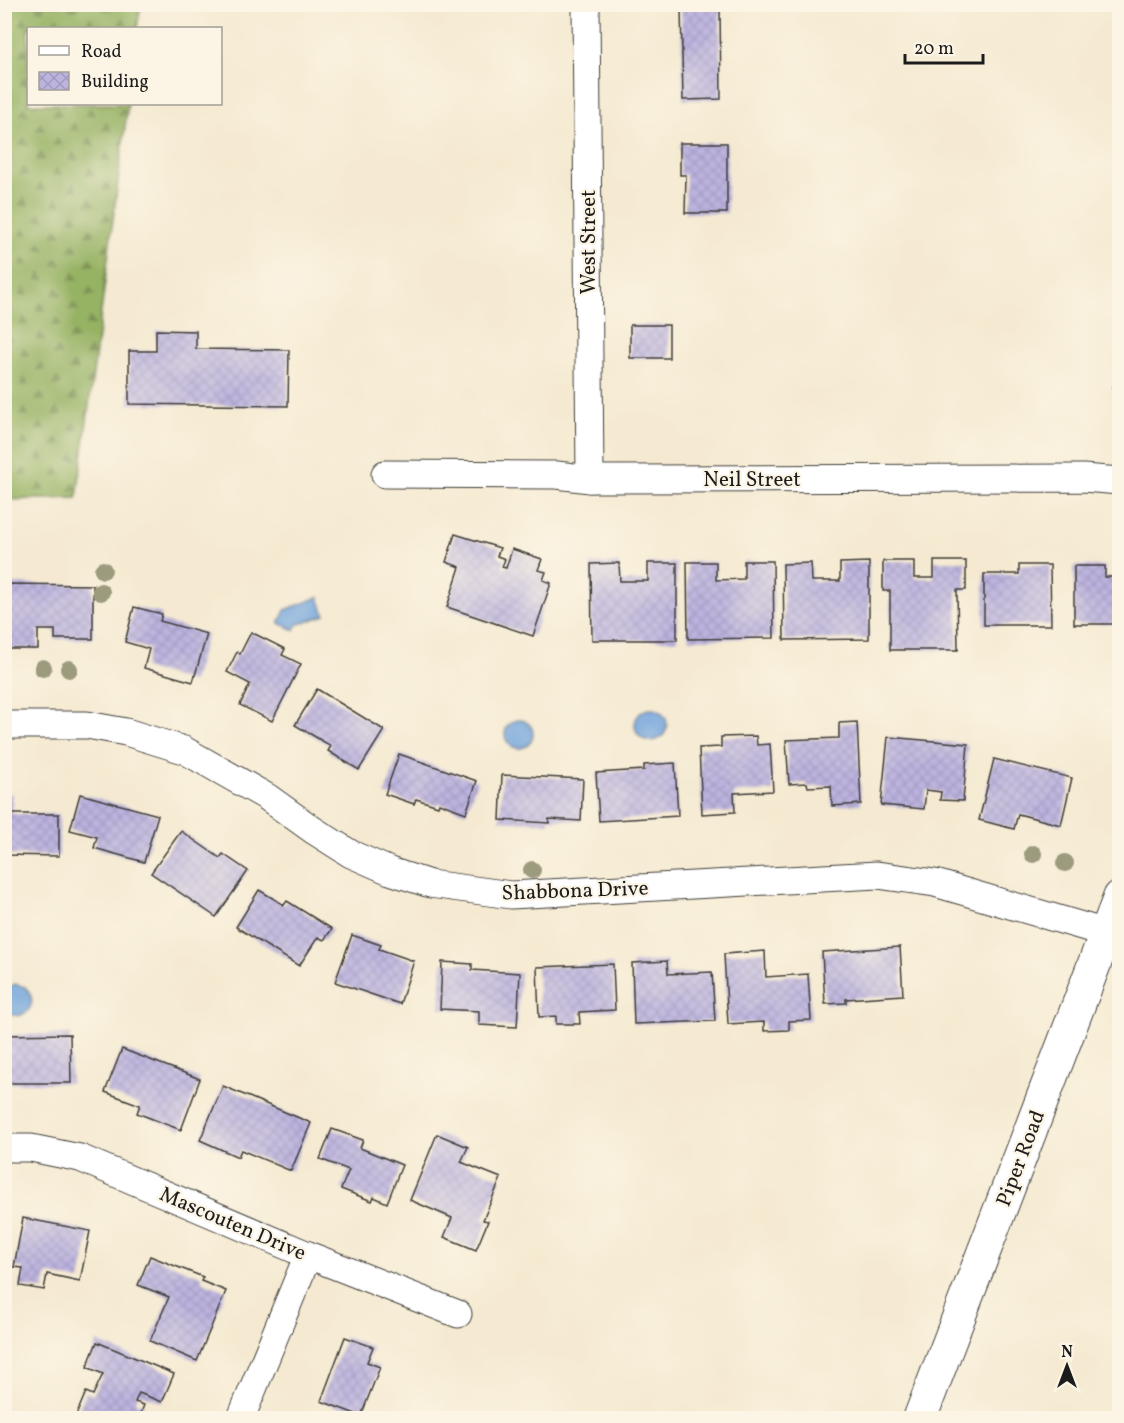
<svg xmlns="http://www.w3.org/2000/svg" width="1124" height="1423" font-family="Vollkorn,serif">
	<defs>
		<pattern id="forest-firs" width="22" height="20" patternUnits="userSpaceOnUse" patternTransform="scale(1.5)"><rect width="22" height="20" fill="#96b264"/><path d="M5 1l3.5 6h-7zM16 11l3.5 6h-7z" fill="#7a9052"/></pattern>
		<pattern id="building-cross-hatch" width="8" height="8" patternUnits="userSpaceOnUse" patternTransform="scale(1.5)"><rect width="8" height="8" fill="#bcb4df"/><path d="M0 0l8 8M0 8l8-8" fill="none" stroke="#a19abf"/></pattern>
	</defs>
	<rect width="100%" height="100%" fill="#fcf5e5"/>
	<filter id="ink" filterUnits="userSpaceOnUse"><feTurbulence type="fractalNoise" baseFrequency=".0167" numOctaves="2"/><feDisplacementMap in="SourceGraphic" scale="12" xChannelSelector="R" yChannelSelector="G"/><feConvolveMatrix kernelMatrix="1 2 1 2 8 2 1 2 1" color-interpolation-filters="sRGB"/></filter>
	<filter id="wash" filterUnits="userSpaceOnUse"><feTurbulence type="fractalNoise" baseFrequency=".008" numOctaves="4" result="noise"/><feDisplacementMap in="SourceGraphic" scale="24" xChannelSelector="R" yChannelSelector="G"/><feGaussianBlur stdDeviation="1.35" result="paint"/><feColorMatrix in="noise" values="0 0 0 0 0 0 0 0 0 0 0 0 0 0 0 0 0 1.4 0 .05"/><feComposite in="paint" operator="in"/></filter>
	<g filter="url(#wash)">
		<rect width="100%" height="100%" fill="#f5ead1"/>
		<!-- forest -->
		<path fill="url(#forest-firs)" stroke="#596740" stroke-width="1.5" d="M 4,5 L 141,5 L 137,28 L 28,28 L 28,104 L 128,104 L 77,498 L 5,500 Z"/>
		<!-- water -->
		<g fill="#70a3dc" stroke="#46607c" stroke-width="1.5">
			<path d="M 319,597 L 325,615 L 297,625 L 295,630 L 279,623 L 285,610 Z"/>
			<circle cx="651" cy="725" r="16"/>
			<circle cx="519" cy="734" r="14"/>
			<path d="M 15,984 L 25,987 C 42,1003 23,1025 5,1011 L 5,989 Z"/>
		</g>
		<g id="blocks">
			<!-- building -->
			<g fill="url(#building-cross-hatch)">
				<path d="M 720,7 L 721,99 L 683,100 L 681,8 Z"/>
				<path d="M 680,143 L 727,143 L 727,213 L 685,213 L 686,175 L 680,175 Z"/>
				<rect x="630" y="325" width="39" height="33"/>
				<path d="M 156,330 L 196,331 L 196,349 L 289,350 L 288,406 L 129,404 L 129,351 L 156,351 Z"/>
				<path d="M 1113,387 L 1120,387 L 1120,412 L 1114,413 Z"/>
				<path d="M 455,534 L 500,548 L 497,556 L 505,559 L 502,567 L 506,568 L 512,549 L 542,559 L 538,570 L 546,572 L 543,580 L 551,583 L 533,636 L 447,607 L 460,567 L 446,562 Z"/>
				<path d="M 744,561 L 773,561 L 774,638 L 688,639 L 687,562 L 716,562 L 716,580 L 744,579 Z"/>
				<path d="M 883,561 L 914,561 L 914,578 L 934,578 L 934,561 L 966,561 L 966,590 L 957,590 L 958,650 L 890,650 L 890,591 L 883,591 Z"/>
				<path d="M 869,562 L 869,639 L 784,640 L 783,564 L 811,563 L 812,581 L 840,581 L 840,563 Z"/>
				<path d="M 619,563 L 620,581 L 648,581 L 648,563 L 677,563 L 677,640 L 592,640 L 591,564 Z"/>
				<path d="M 1019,565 L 1050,565 L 1051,625 L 984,625 L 984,574 L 1019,574 Z"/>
				<path d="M 1074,566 L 1105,566 L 1105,577 L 1120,577 L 1120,624 L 1074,624 Z"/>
				<path d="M 5,584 L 93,585 L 93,639 L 55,639 L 55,630 L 38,630 L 38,649 L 5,649 Z"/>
				<path d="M 134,607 L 162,614 L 160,621 L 207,634 L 193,682 L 144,668 L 149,649 L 125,642 Z"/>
				<path d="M 251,632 L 285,649 L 282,655 L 301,664 L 272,721 L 240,705 L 250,684 L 227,672 L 237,652 L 240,654 Z"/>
				<path d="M 317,689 L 384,730 L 359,770 L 328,751 L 331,746 L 295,725 Z"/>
				<path d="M 857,722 L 861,804 L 832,806 L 831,786 L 808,787 L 807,783 L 789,784 L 786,740 L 839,738 L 839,723 Z"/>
				<path d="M 756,736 L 757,745 L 770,744 L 773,791 L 734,793 L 735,812 L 702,814 L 699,748 L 721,747 L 721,737 Z"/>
				<path d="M 888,737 L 968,744 L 963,801 L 940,800 L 941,792 L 926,790 L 924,809 L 881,805 Z"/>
				<path d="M 399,754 L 477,781 L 466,813 L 439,803 L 438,806 L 416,799 L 414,804 L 385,794 Z"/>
				<path d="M 994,759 L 1072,778 L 1061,825 L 1018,814 L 1014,829 L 979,820 Z"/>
				<path d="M 675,763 L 678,816 L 599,821 L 596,773 L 644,770 L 644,765 Z"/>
				<path d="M 502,775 L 583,779 L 581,821 L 549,819 L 549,823 L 500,820 Z"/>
				<path d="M 4,794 L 12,794 L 11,814 L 59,814 L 59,856 L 4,855 Z"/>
				<path d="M 80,794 L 158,815 L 144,862 L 94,848 L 97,837 L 70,830 Z"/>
				<path d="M 181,831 L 220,858 L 223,854 L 248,871 L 216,917 L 151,873 Z"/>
				<path d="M 259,890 L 284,905 L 287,901 L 332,929 L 324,940 L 318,937 L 299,966 L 236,927 Z"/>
				<path d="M 352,935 L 381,945 L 379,949 L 414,961 L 400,1004 L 335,982 Z"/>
				<path d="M 900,947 L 903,995 L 846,999 L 846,1003 L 825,1004 L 822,952 Z"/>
				<path d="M 765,951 L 766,977 L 808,974 L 811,1020 L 789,1021 L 789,1030 L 764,1031 L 764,1022 L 728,1024 L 724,954 Z"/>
				<path d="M 667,961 L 668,974 L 712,972 L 715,1021 L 634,1024 L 632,963 Z"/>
				<path d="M 442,962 L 472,964 L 472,970 L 520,973 L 517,1027 L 479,1025 L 479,1011 L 440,1009 Z"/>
				<path d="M 613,964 L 615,1010 L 579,1012 L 580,1024 L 556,1024 L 556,1016 L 539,1017 L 537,967 Z"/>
				<path d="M 70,1034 L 71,1083 L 4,1083 L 4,1035 Z"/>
				<path d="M 122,1049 L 200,1079 L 181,1130 L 137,1113 L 140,1105 L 105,1092 Z"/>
				<path d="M 223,1086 L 311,1123 L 291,1171 L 241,1150 L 238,1157 L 200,1140 Z"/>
				<path d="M 332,1129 L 363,1140 L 360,1148 L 402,1165 L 387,1203 L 374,1197 L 372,1201 L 341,1189 L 349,1170 L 320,1159 Z"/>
				<path d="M 437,1134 L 468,1147 L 461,1162 L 501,1178 L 483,1220 L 488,1221 L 476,1250 L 444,1237 L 452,1218 L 410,1200 Z"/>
				<path d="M 23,1218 L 90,1231 L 80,1281 L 47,1274 L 44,1290 L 20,1286 L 23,1268 L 14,1267 Z"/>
				<path d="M 150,1256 L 203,1277 L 201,1281 L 226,1291 L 197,1361 L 150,1341 L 169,1297 L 138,1285 Z"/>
				<path d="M 345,1337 L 373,1347 L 367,1362 L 380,1367 L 361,1416 L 321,1401 Z"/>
				<path d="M 97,1342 L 174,1374 L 162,1402 L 139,1393 L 135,1402 L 144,1405 L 139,1418 L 75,1418 L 86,1392 L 93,1395 L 103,1374 L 87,1367 Z"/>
			</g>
		</g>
	</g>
	<g filter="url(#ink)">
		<use href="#blocks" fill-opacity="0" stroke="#3d3b37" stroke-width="1.5"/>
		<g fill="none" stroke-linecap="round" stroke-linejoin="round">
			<defs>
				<g id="minor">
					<path d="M 586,4 L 590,479"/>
					<path d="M 385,474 L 557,475 L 590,479 L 1083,478 L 1120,481"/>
					<path d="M 4,725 L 87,725 L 126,732 L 184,750 L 267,797 L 313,830 L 351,854 L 390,871 L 430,884 L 511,895 L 877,875 L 935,883 L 1106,933"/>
					<path d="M 4,1148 L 31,1148 L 80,1158 L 308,1255 L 458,1314"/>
					<path d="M 241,1418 L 308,1255"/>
				</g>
				<path id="tertiary" d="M 920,1418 L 1120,897"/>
			</defs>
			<!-- minor casing -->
			<use href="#minor" stroke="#3d3b37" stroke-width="29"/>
			<!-- tertiary casing -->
			<use href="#tertiary" stroke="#3d3b37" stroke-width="35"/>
			<!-- minor -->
			<use href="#minor" stroke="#fff" stroke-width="27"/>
			<!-- tertiary -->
			<use href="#tertiary" stroke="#fff" stroke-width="33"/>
		</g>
		<!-- trees -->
		<g fill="#9d9b7e">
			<circle cx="103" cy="570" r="9"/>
			<circle cx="101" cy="592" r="9"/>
			<circle cx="43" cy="668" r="9"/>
			<circle cx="69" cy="669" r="9"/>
			<circle cx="1033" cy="854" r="9"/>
			<circle cx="1065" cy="863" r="9"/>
			<circle cx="532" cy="870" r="9"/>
		</g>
	</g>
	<g text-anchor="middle" stroke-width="4.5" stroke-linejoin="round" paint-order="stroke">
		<!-- street labels -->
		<g font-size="21" fill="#1c1c1c" stroke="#fcf5e5">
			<text transform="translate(588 242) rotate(-90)" y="7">West Street</text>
			<text x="752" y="486">Neil Street</text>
			<text transform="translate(575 890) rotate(-2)" y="7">Shabbona Drive</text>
			<text transform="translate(1020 1158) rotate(-69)" y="7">Piper Road</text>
			<text transform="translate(233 1223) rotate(23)" y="7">Mascouten Drive</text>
		</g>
	</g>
	<!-- margin -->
	<rect width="1124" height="1423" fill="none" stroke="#fcf5e5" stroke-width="24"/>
	<!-- legend -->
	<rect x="27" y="27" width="195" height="78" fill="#fcf5e5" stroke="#a29e95" stroke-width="1.5"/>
	<rect x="39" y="46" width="30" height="9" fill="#ffffff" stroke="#a29e95" stroke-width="1.5"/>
	<text x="81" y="57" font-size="18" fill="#1c1c1c">Road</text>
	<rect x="39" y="72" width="30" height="18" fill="url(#building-cross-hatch)" stroke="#a29e95" stroke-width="1.5"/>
	<text x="81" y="87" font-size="18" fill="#1c1c1c">Building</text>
	<!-- north arrow -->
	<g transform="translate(1067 1366)" stroke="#fcf5e5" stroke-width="4.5" paint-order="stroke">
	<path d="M0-4.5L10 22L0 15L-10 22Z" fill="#1c1c1c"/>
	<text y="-9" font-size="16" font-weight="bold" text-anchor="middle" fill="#1c1c1c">N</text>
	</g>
	<!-- scale -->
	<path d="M905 54v9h78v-9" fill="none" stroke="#1c1c1c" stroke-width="3"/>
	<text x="914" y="54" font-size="18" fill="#1c1c1c" stroke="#fcf5e5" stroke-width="4.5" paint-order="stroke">20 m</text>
</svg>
